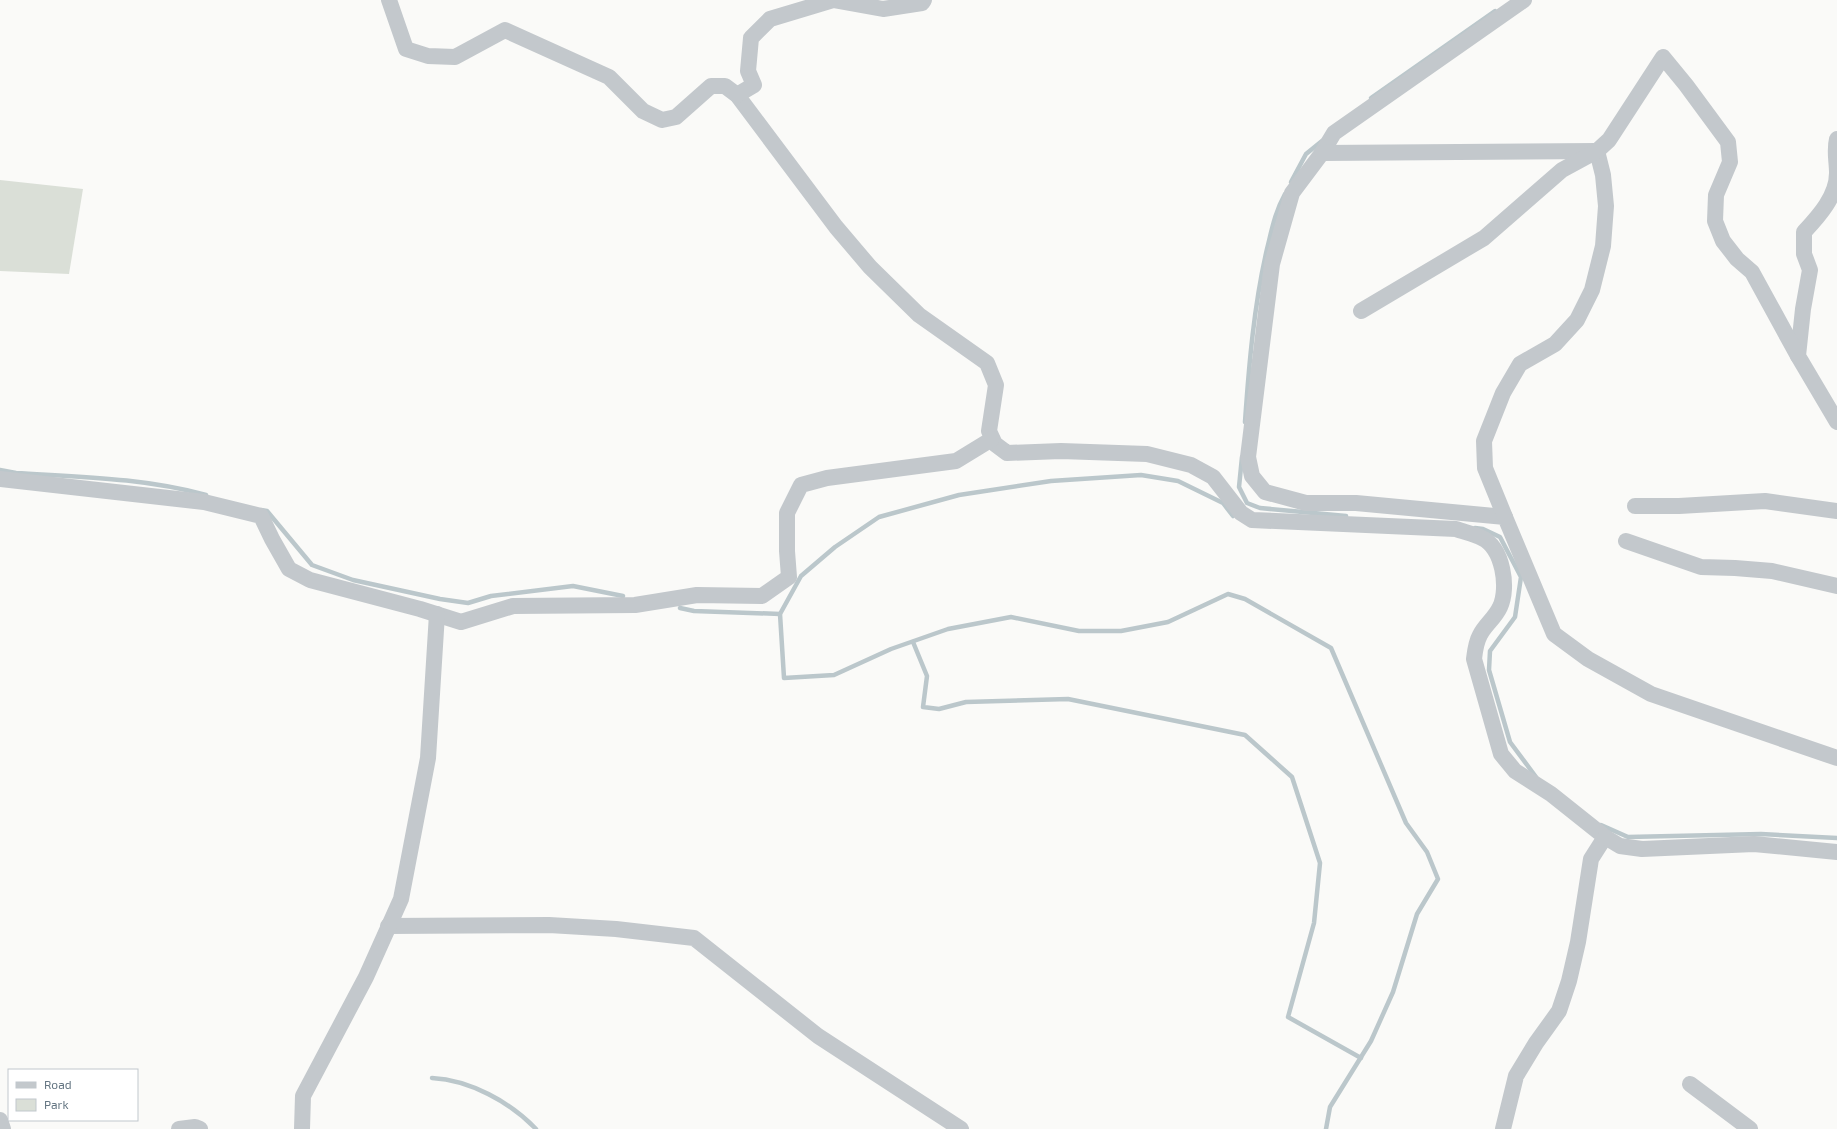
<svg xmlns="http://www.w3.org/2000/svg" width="1837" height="1129" font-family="'Exo 2',sans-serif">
	<rect width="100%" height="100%" fill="#fafaf8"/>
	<!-- park -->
	<path fill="#dadfd7" d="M 0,180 L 83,189 L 69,274 L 0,271 Z"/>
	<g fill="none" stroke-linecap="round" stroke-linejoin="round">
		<!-- stream -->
		<g stroke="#bbc7cb" stroke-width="4.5">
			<path d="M 1371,98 L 1495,11"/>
			<path d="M 1291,182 L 1306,154 L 1322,141"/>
			<path d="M 1245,422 C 1249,364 1254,305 1267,249 C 1272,229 1275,212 1285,194"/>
			<path d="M 1242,457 L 1239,487 L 1247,503 L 1260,508 L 1346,516"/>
			<path d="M 0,470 L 16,473 C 80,477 144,478 206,495"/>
			<path d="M 261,510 L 267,511 L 312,565 L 353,580 L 440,599 L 468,603 L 491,596 L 573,586 L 623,596"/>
			<path d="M 1233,516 L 1223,503 L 1178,481 L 1141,475 L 1051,481 L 959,495 L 879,517 L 835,547 L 801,576 L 780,614 L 784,678 L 834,675 L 891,649 L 948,629 L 1011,617 L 1079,631 L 1121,631 L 1168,622 L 1228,594 L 1245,599 L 1331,648 L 1406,823 L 1427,852 L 1438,879 L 1417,914 L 1393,992 L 1371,1041 L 1330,1107 L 1326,1129"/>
			<path d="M 1475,528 L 1483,529 L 1500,537 L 1521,577 L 1515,617 L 1490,651 L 1489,670 L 1510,742 L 1536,777"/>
			<path d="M 680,608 L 694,611 L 780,614"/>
			<path d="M 913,642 L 927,676 L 923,707 L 939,709 L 966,702 L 1068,699 L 1245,735 L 1292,777 L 1320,863 L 1314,923 L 1288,1017 L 1361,1058"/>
			<path d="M 1601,825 L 1628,837 L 1761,834 L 1837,838"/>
			<path d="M 432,1078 C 470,1080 510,1102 536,1129"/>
		</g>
		<!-- minor -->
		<g stroke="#c3c8cc" stroke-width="16">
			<path d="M 389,0 L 406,49 L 428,56 L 455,57 L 505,30 L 609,77 L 643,111 L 662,120 L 676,117 L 711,86 L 725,86 L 737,95 L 836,227 L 870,267 L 919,315 L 987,363 L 996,385 L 989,431 L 995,444 L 1007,453 L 1061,451 L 1147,454 L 1191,465 L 1213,477 L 1241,513 L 1252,520 L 1456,529 C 1464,532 1474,534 1482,538 C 1503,548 1509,588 1500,607 C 1495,618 1485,625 1480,635 C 1476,642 1475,650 1474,659 L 1501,754 L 1515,771 L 1551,794 L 1605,837 L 1591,859 L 1578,942 L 1569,981 L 1559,1011 L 1536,1043 L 1516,1076 L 1503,1129"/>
			<path d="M 1524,0 L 1334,133 L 1322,153 L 1292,193 L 1272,264 L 1248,457 L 1252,476 L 1265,492 L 1306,503 L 1356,503 L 1505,517 L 1554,634 L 1588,659 L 1651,694 L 1837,758"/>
			<path d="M 737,95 L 754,85 L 748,71 L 751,38 L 770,19 L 833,0 L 883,9 L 922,3 L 924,0"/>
			<path d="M 1837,139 C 1834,151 1837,161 1837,173 C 1837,196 1819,216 1804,232 L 1804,254 L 1810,270 L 1803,309 L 1798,356 L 1837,422"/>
			<path d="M 1322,153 L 1597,151 L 1603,175 L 1606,206 L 1603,246 L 1592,290 L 1577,320 L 1555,344 L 1520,364 L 1503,393 L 1484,441 L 1485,468 L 1505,517"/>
			<path d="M 1361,311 L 1484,238 L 1562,170 L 1597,151 L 1609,140 L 1663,57 L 1686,85 L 1728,142 L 1730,162 L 1716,195 L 1715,221 L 1723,241 L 1737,259 L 1752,272 L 1798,356"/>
			<path d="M 0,479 L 204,502 L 261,516 L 272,539 L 289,569 L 310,580 L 420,609 L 461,622 L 513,606 L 635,605 L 697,595 L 762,596 L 789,577 L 787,551 L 787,513 L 801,485 L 827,478 L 956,461 L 992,439"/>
			<path d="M 1635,506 L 1679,506 L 1765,501 L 1837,511"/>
			<path d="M 1626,541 L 1701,567 L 1735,568 L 1772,571 L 1837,586"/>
			<path d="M 1605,837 L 1620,846 L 1642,849 L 1754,844 L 1837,852"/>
			<path d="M 388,926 L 549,925 L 616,929 L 694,938 L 818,1036 L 961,1129"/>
			<path d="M 1690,1084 L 1750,1129"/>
			<path d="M 0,1120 L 3,1129"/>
			<path d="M 179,1129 L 195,1127 L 200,1129"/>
			<path d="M 302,1129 L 303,1096 L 366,977 L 401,899 L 428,758 L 437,614"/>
		</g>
	</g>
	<!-- legend -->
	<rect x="8" y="1069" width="130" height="52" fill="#ffffff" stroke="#c1c8cd"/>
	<rect x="16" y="1082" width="20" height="6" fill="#c3c8cc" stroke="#c1c8cd"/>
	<text x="44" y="1089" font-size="12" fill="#657683">Road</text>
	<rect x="16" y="1099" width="20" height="12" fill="#dadfd7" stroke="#c1c8cd"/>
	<text x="44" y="1109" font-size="12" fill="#657683">Park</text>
</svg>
